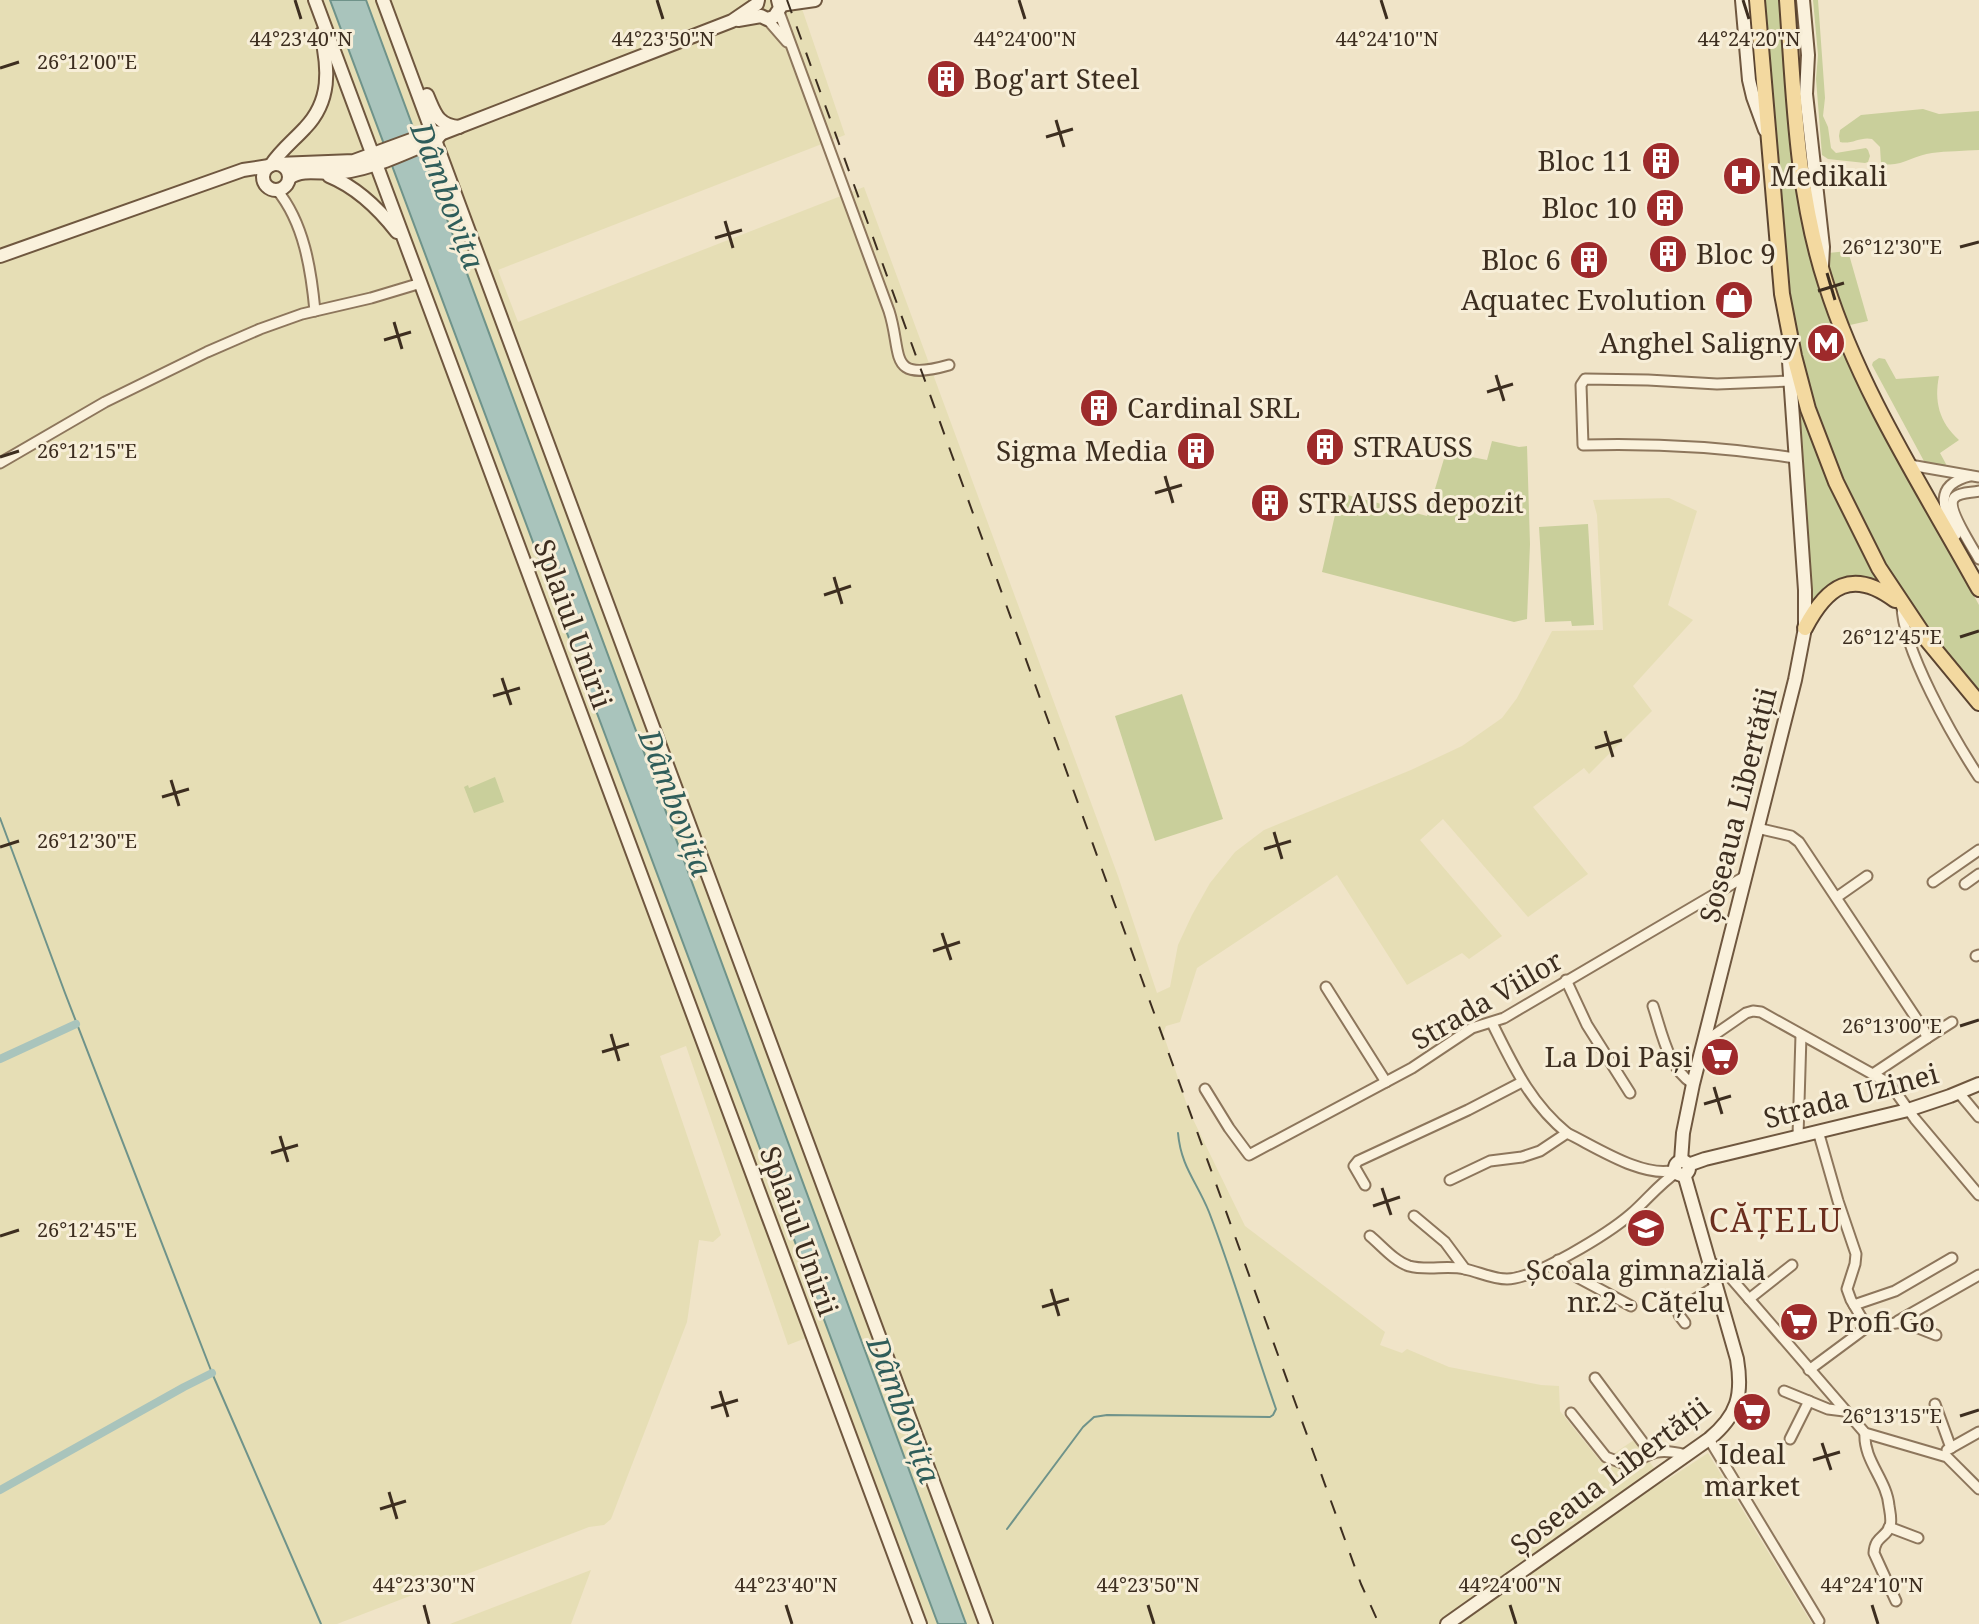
<svg xmlns="http://www.w3.org/2000/svg" width="1979" height="1624" font-family="'Noto Serif',serif">
	<rect width="100%" height="100%" fill="#f0e4c8"/>
	<!-- farmland -->
	<g fill="#e6deb5">
		<path d="M 0,0 L 799,0 L 845,135 L 498,270 L 518,322 L 864,187 L 1118,876 L 1157,993 L 1170,987 L 1178,945 L 1192,915 L 1210,883 L 1235,852 L 1264,830 L 1411,770 L 1462,746 L 1502,718 L 1517,698 L 1552,631 L 1603,630 L 1597,515 L 1593,500 L 1669,498 L 1697,511 L 1668,605 L 1693,620 L 1633,686 L 1652,711 L 1589,774 L 1584,768 L 1533,807 L 1588,874 L 1528,917 L 1443,819 L 1420,840 L 1502,936 L 1469,959 L 1462,953 L 1407,985 L 1337,875 L 1197,968 L 1180,1022 L 1166,1026 L 1163,1033 L 1189,1111 L 1245,1226 L 1385,1332 L 1380,1345 L 1402,1353 L 1407,1349 L 1449,1367 L 1541,1385 L 1559,1386 L 1560,1411 L 1601,1462 L 1634,1440 L 1664,1482 L 1708,1453 L 1812,1624 L 913,1624 L 806,1338 L 788,1345 L 686,1046 L 660,1056 L 721,1235 L 713,1242 L 699,1240 L 687,1322 L 611,1519 L 604,1525 L 589,1527 L 337,1624 L 0,1624 Z"/>
		<path d="M 591,1570 L 571,1624 L 450,1624 Z"/>
	</g>
	<!-- green -->
	<g fill="#c9cf9b">
		<path d="M 1764,0 L 1781,0 L 1797,187 L 1802,222 L 1816,279 L 1826,310 L 1855,378 L 1979,605 L 1979,692 C 1956,664 1932,636 1911,605 C 1843,504 1802,388 1786,267 Z"/>
		<path d="M 1813,0 L 1818,0 L 1825,98 L 1823,116 L 1828,127 L 1831,148 L 1836,153 L 1866,148 L 1868,150 L 1870,156 L 1868,162 L 1865,163 L 1828,159 L 1822,155 L 1816,79 L 1818,55 Z"/>
		<path d="M 1923,109 L 1939,114 L 1979,111 L 1979,150 C 1963,151 1947,151 1932,153 C 1914,155 1898,169 1881,163 L 1880,147 L 1872,139 C 1861,136 1851,145 1840,142 L 1839,136 L 1840,130 L 1861,115 Z"/>
		<path d="M 1848,251 L 1868,321 L 1850,325 C 1832,307 1830,277 1828,253 Z"/>
		<path d="M 1879,358 L 1885,359 L 1896,379 L 1939,376 C 1934,401 1939,422 1959,440 L 1940,453 L 1946,464 L 1945,466 L 1925,463 L 1872,365 L 1873,362 Z"/>
		<path d="M 1792,370 C 1818,443 1841,516 1882,582 L 1881,584 L 1870,581 L 1815,606 L 1809,605 Z"/>
		<path d="M 1492,441 L 1519,447 L 1527,446 L 1530,544 L 1527,619 L 1514,622 L 1322,572 L 1340,493 L 1427,516 L 1446,452 L 1487,460 Z"/>
		<path d="M 1588,524 L 1594,625 L 1572,626 L 1571,621 L 1545,622 L 1539,527 Z"/>
		<path d="M 1182,694 L 1223,819 L 1155,841 L 1115,716 Z"/>
		<path d="M 495,777 L 504,802 L 474,813 L 464,787 L 468,785 L 469,788 Z"/>
	</g>
	<!-- water -->
	<path fill="#a9c4bc" stroke="#6f938a" stroke-width="2" d="M 330,0 L 366,0 L 966,1624 L 938,1624 Z"/>
	<g fill="none" stroke-linecap="round" stroke-linejoin="round">
		<!-- stream -->
		<g stroke="#6f938a" stroke-width="2">
			<path d="M 0,818 L 65,993 L 212,1373 L 321,1624"/>
			<path d="M 1007,1529 L 1083,1427 L 1094,1417 L 1107,1415 L 1270,1417 L 1273,1415 L 1276,1409 C 1253,1344 1234,1277 1209,1212 C 1197,1182 1181,1167 1178,1133"/>
		</g>
		<!-- canal -->
		<g stroke="#a9c4bc" stroke-width="8">
			<path d="M 0,1059 L 76,1024"/>
			<path d="M 0,1490 L 184,1387 L 212,1373"/>
		</g>
		<defs>
			<g id="street">
				<path d="M 779,12 L 889,311 C 903,354 886,383 949,365"/>
				<path d="M 767,19 L 787,42"/>
				<path d="M 277,190 C 304,223 311,269 315,311"/>
				<path d="M 1790,381 L 1717,384 L 1648,380 L 1585,379 L 1581,385 L 1583,445 C 1654,443 1725,447 1795,458"/>
				<path d="M 0,463 L 105,402 L 207,352 L 260,329 L 302,314 L 371,298 L 421,283"/>
				<path d="M 1910,465 L 1979,477"/>
				<path d="M 1979,491 C 1972,493 1959,492 1954,498 C 1946,508 1973,548 1979,559"/>
				<path d="M 1956,535 C 1943,509 1933,485 1970,476"/>
				<path d="M 1902,605 C 1902,649 1954,739 1979,777"/>
				<path d="M 1757,828 L 1791,836 L 1799,842 L 1924,1030 L 1927,1038 L 1873,1074"/>
				<path d="M 1933,882 L 1979,850"/>
				<path d="M 1965,884 L 1979,874"/>
				<path d="M 1837,897 L 1867,876"/>
				<path d="M 1976,956 L 1979,955"/>
				<path d="M 1566,980 L 1587,1025 L 1630,1093"/>
				<path d="M 1326,987 L 1386,1082"/>
				<path d="M 1653,1006 C 1662,1033 1668,1068 1693,1084"/>
				<path d="M 1492,1023 C 1513,1065 1530,1103 1567,1133 C 1596,1147 1644,1179 1675,1170"/>
				<path d="M 1927,1038 L 1952,1022"/>
				<path d="M 1704,1042 L 1746,1013 L 1753,1011 L 1761,1012 L 1885,1081 L 1895,1091 L 1915,1119 L 1979,1195"/>
				<path d="M 1205,1089 L 1229,1128 L 1249,1155 L 1412,1068 L 1472,1028 L 1504,1018 L 1744,877"/>
				<path d="M 1959,1093 L 1979,1117"/>
				<path d="M 1818,1131 L 1838,1201 L 1856,1254 L 1855,1264 L 1847,1289 L 1851,1300 L 1867,1327"/>
				<path d="M 1798,1136 L 1801,1035"/>
				<path d="M 1450,1180 L 1490,1161 L 1522,1157 L 1540,1151 L 1567,1133"/>
				<path d="M 1365,1185 L 1354,1166 L 1358,1161 L 1468,1110 L 1522,1082"/>
				<path d="M 1414,1216 L 1445,1242 L 1465,1269"/>
				<path d="M 1370,1236 C 1382,1246 1394,1261 1409,1266 C 1427,1271 1447,1265 1465,1269 C 1479,1272 1492,1279 1507,1279 C 1535,1279 1609,1233 1631,1214 C 1647,1200 1659,1184 1677,1172"/>
				<path d="M 1558,1260 L 1577,1277 L 1631,1306"/>
				<path d="M 1710,1263 L 1718,1265 L 1724,1270 L 1865,1433 L 1947,1457 L 1979,1489"/>
				<path d="M 1749,1299 L 1792,1265"/>
				<path d="M 1854,1305 L 1895,1291 L 1952,1258"/>
				<path d="M 1898,1321 L 1979,1275"/>
				<path d="M 1685,1323 L 1679,1315 L 1681,1308 L 1716,1286"/>
				<path d="M 1809,1370 L 1867,1327 L 1903,1322 L 1936,1335"/>
				<path d="M 1595,1378 L 1650,1452"/>
				<path d="M 1784,1391 L 1828,1409 L 1844,1411"/>
				<path d="M 1935,1404 L 1951,1448"/>
				<path d="M 1571,1413 L 1606,1457 L 1630,1466 C 1652,1451 1660,1448 1686,1455"/>
				<path d="M 1865,1433 C 1863,1460 1887,1480 1889,1506 C 1890,1512 1892,1520 1890,1526 C 1886,1538 1875,1536 1874,1553 L 1896,1601"/>
				<path d="M 1709,1439 L 1819,1621"/>
				<path d="M 1790,1439 L 1809,1401"/>
				<path d="M 1947,1450 L 1979,1432"/>
				<path d="M 1889,1527 L 1918,1538"/>
			</g>
			<g id="secondary">
				<path d="M 315,0 L 920,1624"/>
				<path d="M 383,0 L 986,1624"/>
				<path d="M 1742,0 L 1749,80 L 1753,97 L 1765,130"/>
				<path d="M 1803,0 L 1808,55 L 1806,94 L 1823,247 L 1822,266"/>
				<path d="M 780,5 L 815,0"/>
				<path d="M 738,20 L 761,16 L 767,19 L 774,17 L 780,8 L 778,0"/>
				<path d="M 427,95 C 435,113 437,125 459,127"/>
				<path d="M 277,164 L 354,161 L 433,132 L 443,133 L 732,21 L 757,4 L 758,0"/>
				<circle cx="276" cy="177" r="13"/>
				<path d="M 271,165 C 280,151 294,140 305,128 C 331,101 329,69 321,34"/>
				<path d="M 329,176 C 356,187 379,209 397,232"/>
				<path d="M 289,178 C 301,169 318,173 332,173 C 368,172 403,153 436,140 L 440,135"/>
				<path d="M 0,256 L 243,170 L 269,166"/>
				<path d="M 1681,1161 L 1683,1133 L 1693,1084 L 1795,680 L 1805,628 L 1805,590 L 1788,347"/>
				<circle cx="1682" cy="1168" r="7"/>
				<path d="M 1688,1165 L 1705,1159 L 1908,1110 L 1950,1096 L 1979,1084"/>
				<path d="M 1447,1624 L 1709,1439 C 1738,1415 1743,1395 1737,1359 L 1684,1174"/>
			</g>
			<g id="primary">
				<path d="M 1757,0 L 1782,294 L 1794,356 L 1808,409 L 1836,482 L 1879,568 L 1927,640 L 1979,703"/>
				<path d="M 1787,0 C 1794,95 1796,192 1826,284 C 1860,392 1924,489 1979,589"/>
				<path d="M 1805,628 C 1827,586 1852,568 1895,600"/>
			</g>
		</defs>
		<!-- street casing -->
		<use href="#street" stroke="#8d765c" stroke-width="13"/>
		<!-- secondary casing -->
		<use href="#secondary" stroke="#6f573f" stroke-width="16"/>
		<!-- primary casing -->
		<use href="#primary" stroke="#5b4430" stroke-width="18"/>
		<!-- street -->
		<use href="#street" stroke="#faf1dc" stroke-width="9"/>
		<!-- secondary -->
		<use href="#secondary" stroke="#faf1dc" stroke-width="12"/>
		<!-- primary -->
		<use href="#primary" stroke="#f3d9a0" stroke-width="14"/>
		<!-- rail -->
		<path stroke="#3d2e20" stroke-width="2" stroke-dasharray="14 14" stroke-linecap="butt" d="M 787,0 L 1361,1584 L 1379,1624"/>
	</g>
	<!-- ticks -->
	<path fill="none" stroke="#3d2e20" stroke-width="3" d="M 295,0 L 301,19M 657,0 L 663,19M 1019,0 L 1025,19M 1381,0 L 1387,19M 1743,0 L 1749,19M 0,68 L 19,62M 1056,120 L 1064,147M 1046,137 L 1073,129M 725,221 L 733,248M 715,238 L 742,230M 1960,247 L 1979,242M 1827,273 L 1835,300M 1818,291 L 1844,283M 394,322 L 402,349M 384,340 L 411,332M 1496,375 L 1504,401M 1487,392 L 1513,384M 0,457 L 19,451M 1165,476 L 1173,503M 1155,493 L 1182,485M 834,577 L 842,604M 824,595 L 851,586M 1960,637 L 1979,631M 502,678 L 511,705M 493,696 L 520,688M 1605,731 L 1613,757M 1595,748 L 1622,740M 171,780 L 179,806M 162,797 L 189,789M 1274,832 L 1282,859M 0,847 L 19,841M 1264,849 L 1291,841M 942,933 L 951,960M 933,951 L 960,942M 1960,1026 L 1979,1020M 611,1034 L 619,1061M 602,1052 L 629,1044M 1714,1087 L 1722,1114M 1704,1104 L 1731,1096M 280,1136 L 288,1162M 271,1153 L 298,1145M 1382,1188 L 1391,1215M 1373,1206 L 1400,1197M 0,1236 L 19,1230M 1051,1289 L 1059,1316M 1042,1307 L 1069,1299M 720,1391 L 728,1417M 711,1408 L 738,1400M 1960,1416 L 1979,1410M 1822,1443 L 1831,1470M 1813,1460 L 1840,1452M 389,1492 L 397,1519M 380,1509 L 406,1501M 424,1605 L 429,1624M 786,1605 L 792,1624M 1148,1605 L 1154,1624M 1510,1605 L 1516,1624M 1872,1605 L 1878,1624"/>
	<!-- icons -->
	<defs>
		<symbol id="building-disc" viewBox="-11 -11 22 22"><circle r="9.5" fill="#9e2a2b" stroke="#f7eed8"/><path d="M-4-6H4V6H1V3H-1V6H-4ZM-2.5-4.3h1.7v1.8h-1.7ZM.8-4.3h1.7v1.8H.8ZM-2.5-1h1.7V.8h-1.7ZM.8-1h1.7V.8H.8Z" fill="#fff"/></symbol>
		<symbol id="hospital-disc" viewBox="-11 -11 22 22"><circle r="9.5" fill="#9e2a2b" stroke="#f7eed8"/><path d="M-5-5h3v3.5h4V-5h3V5h-3V1.5h-4V5h-3Z" fill="#fff"/></symbol>
		<symbol id="shop-disc" viewBox="-11 -11 22 22"><circle r="9.5" fill="#9e2a2b" stroke="#f7eed8"/><path d="M-5-2.5h2.3a2.7 3.5 0 0 1 5.4 0H5L5.5 6h-11ZM-1.5-2.5h3a1.5 2.3 0 0 0-3 0Z" fill="#fff"/></symbol>
		<symbol id="metro-disc" viewBox="-11 -11 22 22"><circle r="9.5" fill="#9e2a2b" stroke="#f7eed8"/><path d="M-5.5 5V-5H-3L0 0L3-5H5.5V5H3V-.5L0 4L-3-.5V5Z" fill="#fff"/></symbol>
		<symbol id="supermarket-disc" viewBox="-11 -11 22 22"><circle r="9.5" fill="#9e2a2b" stroke="#f7eed8"/><path d="M-6-5.5h2.5l.6 2H6L4.5 2H-2.5L-4.4-4H-6ZM-1.5 3.2a1.3 1.3 0 1 0 .1 0ZM3 3.2a1.3 1.3 0 1 0 .1 0Z" fill="#fff"/></symbol>
		<symbol id="school-disc" viewBox="-11 -11 22 22"><circle r="9.5" fill="#9e2a2b" stroke="#f7eed8"/><path d="M0-5L7-2L0 1L-7-2ZM-4 1L0 2.5L4 1V4Q0 6-4 4Z" fill="#fff"/></symbol>
	</defs>
	<g fill-rule="evenodd">
		<use href="#building-disc" x="924" y="57" width="44" height="44"/>
		<use href="#building-disc" x="1639" y="139" width="44" height="44"/>
		<use href="#hospital-disc" x="1720" y="154" width="44" height="44"/>
		<use href="#building-disc" x="1643" y="186" width="44" height="44"/>
		<use href="#building-disc" x="1646" y="232" width="44" height="44"/>
		<use href="#building-disc" x="1567" y="238" width="44" height="44"/>
		<use href="#shop-disc" x="1712" y="278" width="44" height="44"/>
		<use href="#metro-disc" x="1804" y="321" width="44" height="44"/>
		<use href="#building-disc" x="1077" y="386" width="44" height="44"/>
		<use href="#building-disc" x="1303" y="425" width="44" height="44"/>
		<use href="#building-disc" x="1174" y="429" width="44" height="44"/>
		<use href="#building-disc" x="1248" y="481" width="44" height="44"/>
		<use href="#supermarket-disc" x="1698" y="1035" width="44" height="44"/>
		<use href="#school-disc" x="1624" y="1206" width="44" height="44"/>
		<use href="#supermarket-disc" x="1777" y="1300" width="44" height="44"/>
		<use href="#supermarket-disc" x="1730" y="1390" width="44" height="44"/>
	</g>
	<g text-anchor="middle" stroke-width="6" stroke-linejoin="round" paint-order="stroke">
		<!-- poi labels -->
		<g font-size="28" fill="#3d2e20" stroke="#f7eed8" text-anchor="start">
			<text x="974" y="89">Bog'art Steel</text>
			<text x="1633" y="171" text-anchor="end">Bloc 11</text>
			<text x="1770" y="186">Medikali</text>
			<text x="1637" y="218" text-anchor="end">Bloc 10</text>
			<text x="1696" y="264">Bloc 9</text>
			<text x="1561" y="270" text-anchor="end">Bloc 6</text>
			<text x="1706" y="310" text-anchor="end">Aquatec Evolution</text>
			<text x="1798" y="353" text-anchor="end">Anghel Saligny</text>
			<text x="1127" y="418">Cardinal SRL</text>
			<text x="1353" y="457">STRAUSS</text>
			<text x="1168" y="461" text-anchor="end">Sigma Media</text>
			<text x="1298" y="513">STRAUSS depozit</text>
			<text x="1692" y="1067" text-anchor="end">La Doi Pași</text>
			<text x="1646" y="1280" text-anchor="middle">Școala gimnazială<tspan x="1646" dy="32">nr.2 - Cățelu</tspan></text>
			<text x="1827" y="1332">Profi Go</text>
			<text x="1752" y="1464" text-anchor="middle">Ideal<tspan x="1752" dy="32">market</tspan></text>
		</g>
		<!-- street labels -->
		<g font-size="28" fill="#3d2e20" stroke="#f7eed8">
			<text transform="translate(573 624) rotate(70)" y="10">Splaiul Unirii</text>
			<text transform="translate(1738 805) rotate(-76)" y="10">Șoseaua Libertății</text>
			<text transform="translate(1487 1000) rotate(-30)" y="10">Strada Viilor</text>
			<text transform="translate(1851 1096) rotate(-15)" y="10">Strada Uzinei</text>
			<text transform="translate(799 1231) rotate(70)" y="10">Splaiul Unirii</text>
			<text transform="translate(1610 1476) rotate(-37)" y="10">Șoseaua Libertății</text>
		</g>
		<!-- water labels -->
		<g font-size="30" font-style="italic" fill="#2f5d5a" stroke="#f7eed8">
			<text transform="translate(447 196) rotate(69)" y="10">Dâmbovița</text>
			<text transform="translate(675 803) rotate(69)" y="10">Dâmbovița</text>
			<text transform="translate(903 1410) rotate(69)" y="10">Dâmbovița</text>
		</g>
		<!-- quarter labels -->
		<g font-size="32" letter-spacing="2" fill="#6b2e1e" stroke="#f7eed8">
			<text x="1776" y="1232">CĂȚELU</text>
		</g>
	</g>
	<g font-size="20" text-anchor="middle" fill="#3d2e20" stroke="#f7eed8" stroke-width="6" stroke-linejoin="round" paint-order="stroke">
		<text x="301" y="46">44°23'40"N</text>
		<text x="663" y="46">44°23'50"N</text>
		<text x="1025" y="46">44°24'00"N</text>
		<text x="1387" y="46">44°24'10"N</text>
		<text x="1749" y="46">44°24'20"N</text>
		<text x="87" y="69">26°12'00"E</text>
		<text x="1892" y="254">26°12'30"E</text>
		<text x="87" y="458">26°12'15"E</text>
		<text x="1892" y="644">26°12'45"E</text>
		<text x="87" y="848">26°12'30"E</text>
		<text x="1892" y="1033">26°13'00"E</text>
		<text x="87" y="1237">26°12'45"E</text>
		<text x="1892" y="1423">26°13'15"E</text>
		<text x="424" y="1592">44°23'30"N</text>
		<text x="786" y="1592">44°23'40"N</text>
		<text x="1148" y="1592">44°23'50"N</text>
		<text x="1510" y="1592">44°24'00"N</text>
		<text x="1872" y="1592">44°24'10"N</text>
	</g>
</svg>
